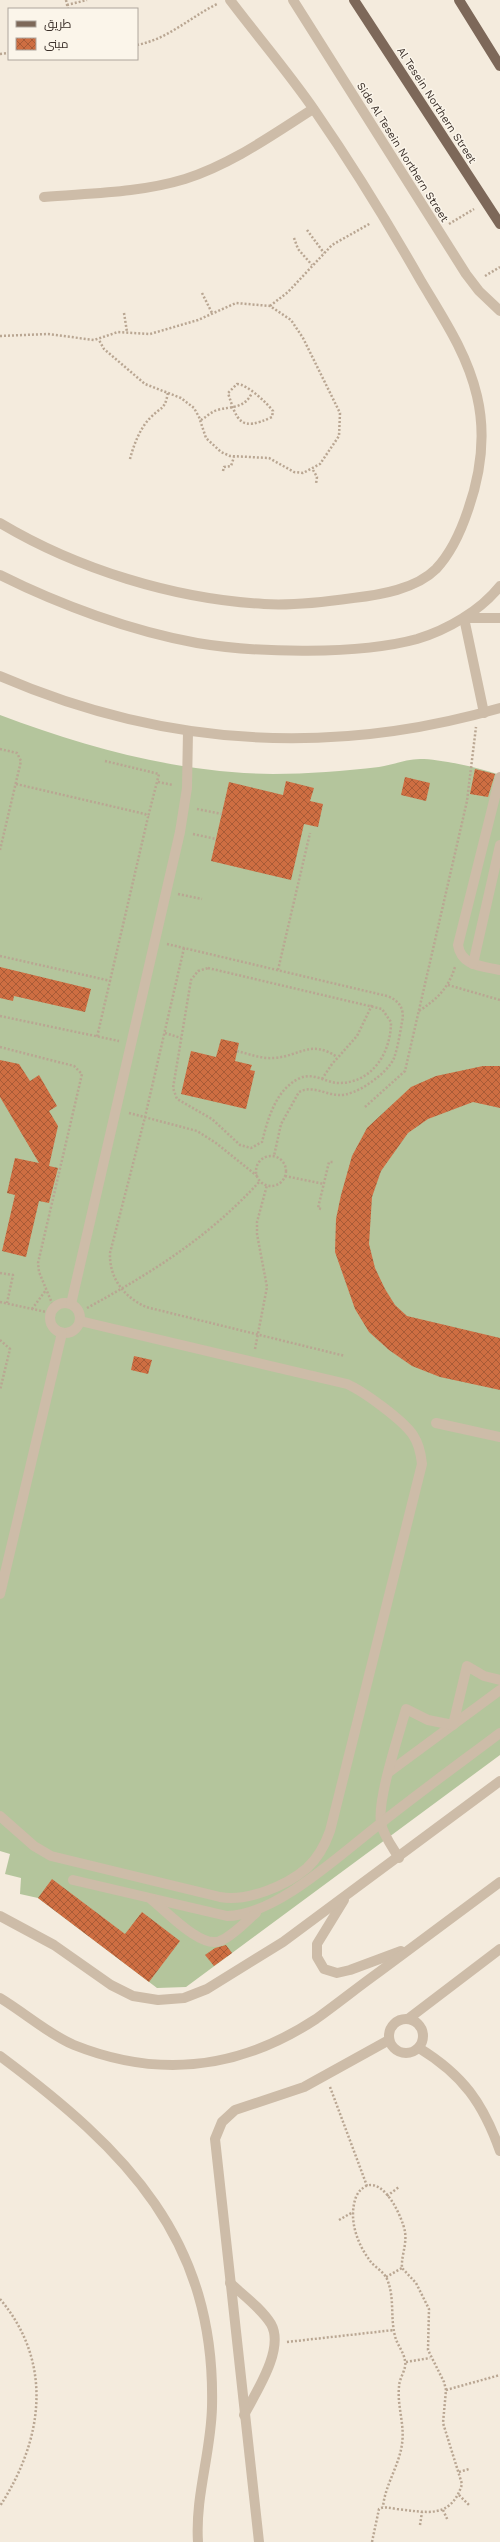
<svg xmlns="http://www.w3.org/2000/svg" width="500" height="2542" font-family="'Work Sans',Cairo,sans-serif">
	<defs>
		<pattern id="building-cross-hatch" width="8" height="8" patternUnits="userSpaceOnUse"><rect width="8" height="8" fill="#ce6e42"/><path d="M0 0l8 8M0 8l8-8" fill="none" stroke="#a85b37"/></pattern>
	</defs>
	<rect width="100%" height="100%" fill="#f4ebdd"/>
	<!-- garden -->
	<path fill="#b4c59c" d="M 0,715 C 88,748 179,773 273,774 C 308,774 344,771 379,767 C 392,765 407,759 420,759 C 441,759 480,768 500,775 L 500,1755 L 186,1987 L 157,1988 L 38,1898 L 20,1894 L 21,1878 L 5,1874 L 10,1854 L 0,1851 Z"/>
	<!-- building -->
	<g fill="url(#building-cross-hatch)">
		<path d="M 475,769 L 495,774 L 488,797 L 470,794 Z"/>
		<path d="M 405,777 L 430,783 L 426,801 L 401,795 Z"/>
		<path d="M 286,781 L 314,788 L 310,801 L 323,804 L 318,827 L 304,824 L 291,880 L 211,861 L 229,782 L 283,795 Z"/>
		<path d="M 0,967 L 91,989 L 85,1012 L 14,996 L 13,1001 L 0,998 Z"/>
		<path d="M 221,1039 L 239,1043 L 235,1061 L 252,1065 L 250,1070 L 255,1071 L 246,1109 L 181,1094 L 191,1051 L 216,1057 Z"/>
		<path d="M 0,1060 L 19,1064 L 30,1081 L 39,1075 L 57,1106 L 49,1111 L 58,1126 L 49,1166 L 58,1168 L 49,1203 L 39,1201 L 26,1257 L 2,1251 L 15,1195 L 7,1193 L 15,1158 L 39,1163 L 0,1097 Z"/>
		<path d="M 483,1066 L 500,1066 L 500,1108 L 473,1102 L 428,1119 L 408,1133 L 381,1171 L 372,1197 L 369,1244 L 375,1268 L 385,1289 L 395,1305 L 407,1316 L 500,1338 L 500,1390 L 440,1377 L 412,1366 L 389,1350 L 369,1332 L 355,1309 L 335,1252 L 336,1219 L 341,1195 L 352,1156 L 367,1128 L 411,1087 L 436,1076 Z"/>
		<path d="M 134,1356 L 152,1360 L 148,1374 L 131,1370 Z"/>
		<path d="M 52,1879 L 125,1934 L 142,1912 L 180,1941 L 149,1982 L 38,1898 Z"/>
		<path d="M 226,1945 L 232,1953 L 214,1966 L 205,1955 L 215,1948 Z"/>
	</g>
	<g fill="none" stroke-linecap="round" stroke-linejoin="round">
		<!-- path -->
		<g stroke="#b9a692" stroke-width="2.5" stroke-dasharray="2 2" stroke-linecap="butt">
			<path d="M 66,0 L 68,9"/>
			<path d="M 67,5 L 87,0"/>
			<path d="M 137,45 C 168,39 189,18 217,4"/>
			<path d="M 0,54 L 9,53"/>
			<path d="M 449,224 L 474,209"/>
			<path d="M 307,230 L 324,253"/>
			<path d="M 294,238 L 298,249 L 312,265"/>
			<path d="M 485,276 L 500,267"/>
			<path d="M 202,293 L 212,313"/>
			<path d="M 270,306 L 288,292 L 332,245 L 371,223"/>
			<path d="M 124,313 L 127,332"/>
			<path d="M 0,336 L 48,334 L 94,340 L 118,332 L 150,334 L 198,320 L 236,303 L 270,306 L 291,320 L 303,338 L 340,413 L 339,436 L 320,464 L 303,473 L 294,472 L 269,458 L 230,456 L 221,452 L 206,438 L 199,417 L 194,408 L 181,398 L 145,384 L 104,349 L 99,340"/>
			<path d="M 237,384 C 247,384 267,403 273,411 L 272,417 C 240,432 237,421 228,393 Z"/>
			<path d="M 201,420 C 206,417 211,412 217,410 C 232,406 244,409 252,393"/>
			<path d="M 130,459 C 134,444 140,428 151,417 C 162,406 165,410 168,392"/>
			<path d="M 313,470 L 317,477 L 316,484"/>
			<path d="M 223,471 L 224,467 L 231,466 L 234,457"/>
			<path d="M 0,749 L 17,753 L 21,761 L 0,850"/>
			<path d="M 105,761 L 159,774 L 148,817"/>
			<path d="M 158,782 L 173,785"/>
			<path d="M 16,784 L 145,814 L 148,817 L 97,1037"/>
			<path d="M 197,809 L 222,814"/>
			<path d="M 193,834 L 216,839"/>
			<path d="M 178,894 L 202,899"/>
			<path d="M 167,944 L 387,996 C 399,1000 405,1009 402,1022 C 400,1033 398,1047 394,1058 C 388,1073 355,1097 338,1095 C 324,1094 312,1085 299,1092 L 281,1124 L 274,1156"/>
			<path d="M 184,948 L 145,1117 L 110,1253 C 109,1278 124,1297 146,1307 L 345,1356"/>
			<path d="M 0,956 L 111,981"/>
			<path d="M 208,968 L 382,1009 L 391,1022 C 391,1053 372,1083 339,1083 C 326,1083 314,1072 300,1078 C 276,1089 268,1118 262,1142 L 251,1148 L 240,1145 L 212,1119 L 177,1099 L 173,1088 L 191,980 L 198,971 Z"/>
			<path d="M 278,970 L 310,833"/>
			<path d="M 448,985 L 500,1000"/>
			<path d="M 419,1011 C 437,999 448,989 455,967"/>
			<path d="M 0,1016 L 119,1041"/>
			<path d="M 165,1033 L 181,1038"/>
			<path d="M 0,1047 L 74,1066 L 82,1074 L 38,1263 L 39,1272 L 54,1308"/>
			<path d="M 237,1051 C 249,1054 262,1059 274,1058 C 300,1056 311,1039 337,1057"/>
			<path d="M 322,1079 L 332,1064 L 357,1036 L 372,1005"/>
			<path d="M 365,1107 L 405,1071 L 467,801 L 476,727"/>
			<path d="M 129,1113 L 197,1131 L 216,1143 L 257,1176"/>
			<circle cx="271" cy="1171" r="15"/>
			<path d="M 285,1176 L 324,1184"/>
			<path d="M 321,1209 L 318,1208 L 329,1162 L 333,1162"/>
			<path d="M 0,1273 L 13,1275 L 7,1303"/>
			<path d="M 0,1302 L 51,1313"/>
			<path d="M 87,1308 C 153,1272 209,1237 260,1181"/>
			<path d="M 32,1309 L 46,1290"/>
			<path d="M 0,1340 L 10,1349 L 0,1390"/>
			<path d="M 255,1349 L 267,1287 L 257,1234 L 257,1222 L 267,1185"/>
			<path d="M 330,2087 L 367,2186"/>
			<path d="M 387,2196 L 399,2187"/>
			<path d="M 339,2220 L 353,2212"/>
			<path d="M 386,2277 L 402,2268"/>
			<path d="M 0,2299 C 54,2363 43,2440 0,2506"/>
			<path d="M 287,2342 L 394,2330"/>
			<path d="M 406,2362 L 430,2358"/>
			<path d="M 446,2390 L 500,2375"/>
			<path d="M 459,2472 L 469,2469"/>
			<path d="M 459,2495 L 469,2505"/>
			<path d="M 443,2510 L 448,2521"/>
			<path d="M 420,2525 L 422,2512"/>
			<path d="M 372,2542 L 379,2509 C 384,2506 390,2508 397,2509 C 426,2512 451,2520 462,2484 L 443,2423 L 446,2390 L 444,2382 L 428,2350 L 429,2309 L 416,2283 L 402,2268 C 401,2256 407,2245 405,2232 C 403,2219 385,2178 366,2186 C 361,2189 358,2192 356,2197 C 348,2219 357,2244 371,2262 C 376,2268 384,2272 387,2279 C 395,2298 390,2317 395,2336 C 397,2345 404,2352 405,2361 C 407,2369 399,2378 399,2387 C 397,2406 405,2425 402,2444 C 399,2466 385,2485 383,2507"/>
		</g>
		<!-- minor -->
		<g stroke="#cdbca8" stroke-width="10">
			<path d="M 293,0 L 466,274 L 479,291 L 500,311"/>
			<path d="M 44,197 C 91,193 139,193 185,179 C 232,164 272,135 313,109"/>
			<path d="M 0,523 C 77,569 174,599 264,604 C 293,606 325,602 353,598 C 380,595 416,589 436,569 C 451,553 461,531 468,510 C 481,473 486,434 477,396 C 467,353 443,318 421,281 C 388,223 353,166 315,111 C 289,73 258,37 230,0"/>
			<path d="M 0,575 C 60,605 131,631 197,643 C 257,653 359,655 417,639 C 447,630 480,611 500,586"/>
			<path d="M 0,676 C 162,746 330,757 500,708"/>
			<path d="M 484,713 L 464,618 L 500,618"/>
			<path d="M 500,777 L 458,945 C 461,966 482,966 500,970"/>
			<path d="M 473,964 L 500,845"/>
			<circle cx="65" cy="1318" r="15"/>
			<path d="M 71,1304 L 180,832 L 187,788 L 188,731"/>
			<path d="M 436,1423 L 500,1437"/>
			<path d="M 0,1594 L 62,1333"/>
			<path d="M 389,1772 L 500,1690"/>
			<path d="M 0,1816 L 34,1846 L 51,1856 L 220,1897 C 247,1902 286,1886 307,1868 C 318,1858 325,1845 330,1831 L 422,1464 C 421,1454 419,1444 413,1435 C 403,1420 363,1391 347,1384 L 80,1321"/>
			<path d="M 399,1858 C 393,1848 383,1835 381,1823 C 377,1799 399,1735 406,1709 L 428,1720 L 453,1725 L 467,1666 L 484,1676 L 500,1680"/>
			<path d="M 73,1880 L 227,1916 C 276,1916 343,1852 381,1823 C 420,1792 460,1763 500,1733"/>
			<path d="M 151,1899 C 166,1911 201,1949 220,1941 C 233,1936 245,1922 256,1913"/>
			<path d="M 344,1900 L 317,1944 L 317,1957 L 324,1969 L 337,1973 L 350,1970 L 401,1951"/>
			<path d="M 0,1916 L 54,1945 L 111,1985 L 133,1996 L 158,2000 L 184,1998 L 207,1989 L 283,1942 L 500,1781"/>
			<path d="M 0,1998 C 25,2013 48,2034 74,2045 C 159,2079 240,2069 316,2019 C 337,2004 358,1987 379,1972 C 419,1942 460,1912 500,1882"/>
			<path d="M 408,2019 L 500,1949"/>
			<circle cx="406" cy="2036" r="17"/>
			<path d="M 419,2048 C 463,2075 483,2103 500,2151"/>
			<path d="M 0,2056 C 126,2150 216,2239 212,2407 C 211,2453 195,2496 198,2542"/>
			<path d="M 230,2283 C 243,2295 261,2308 271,2324 C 285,2349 256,2392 244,2415"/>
			<path d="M 259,2542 L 215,2139 L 222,2122 L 235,2110 L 304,2087 L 389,2040"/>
		</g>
		<!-- major -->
		<g stroke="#7d6859" stroke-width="10">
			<path d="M 354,0 L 500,224"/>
			<path d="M 459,0 L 500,66"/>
		</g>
	</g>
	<g text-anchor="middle" stroke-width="3" stroke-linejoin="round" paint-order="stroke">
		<!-- street labels -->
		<g font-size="11" fill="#3a2f29" stroke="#fbf5ea">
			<text transform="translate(437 105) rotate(57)" y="4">Al Tesein Northern Street</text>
			<text transform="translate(403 152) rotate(58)" y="4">Side Al Tesein Northern Street</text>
		</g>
	</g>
	<!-- legend -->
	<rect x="8" y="8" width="130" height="52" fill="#fbf5ea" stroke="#aea69d"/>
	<rect x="16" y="21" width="20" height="6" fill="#7d6859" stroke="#aea69d"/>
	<text x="44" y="28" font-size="12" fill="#3a2f29">طريق</text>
	<rect x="16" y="38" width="20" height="12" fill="url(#building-cross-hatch)" stroke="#aea69d"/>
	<text x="44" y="48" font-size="12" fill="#3a2f29">مبنى</text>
</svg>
